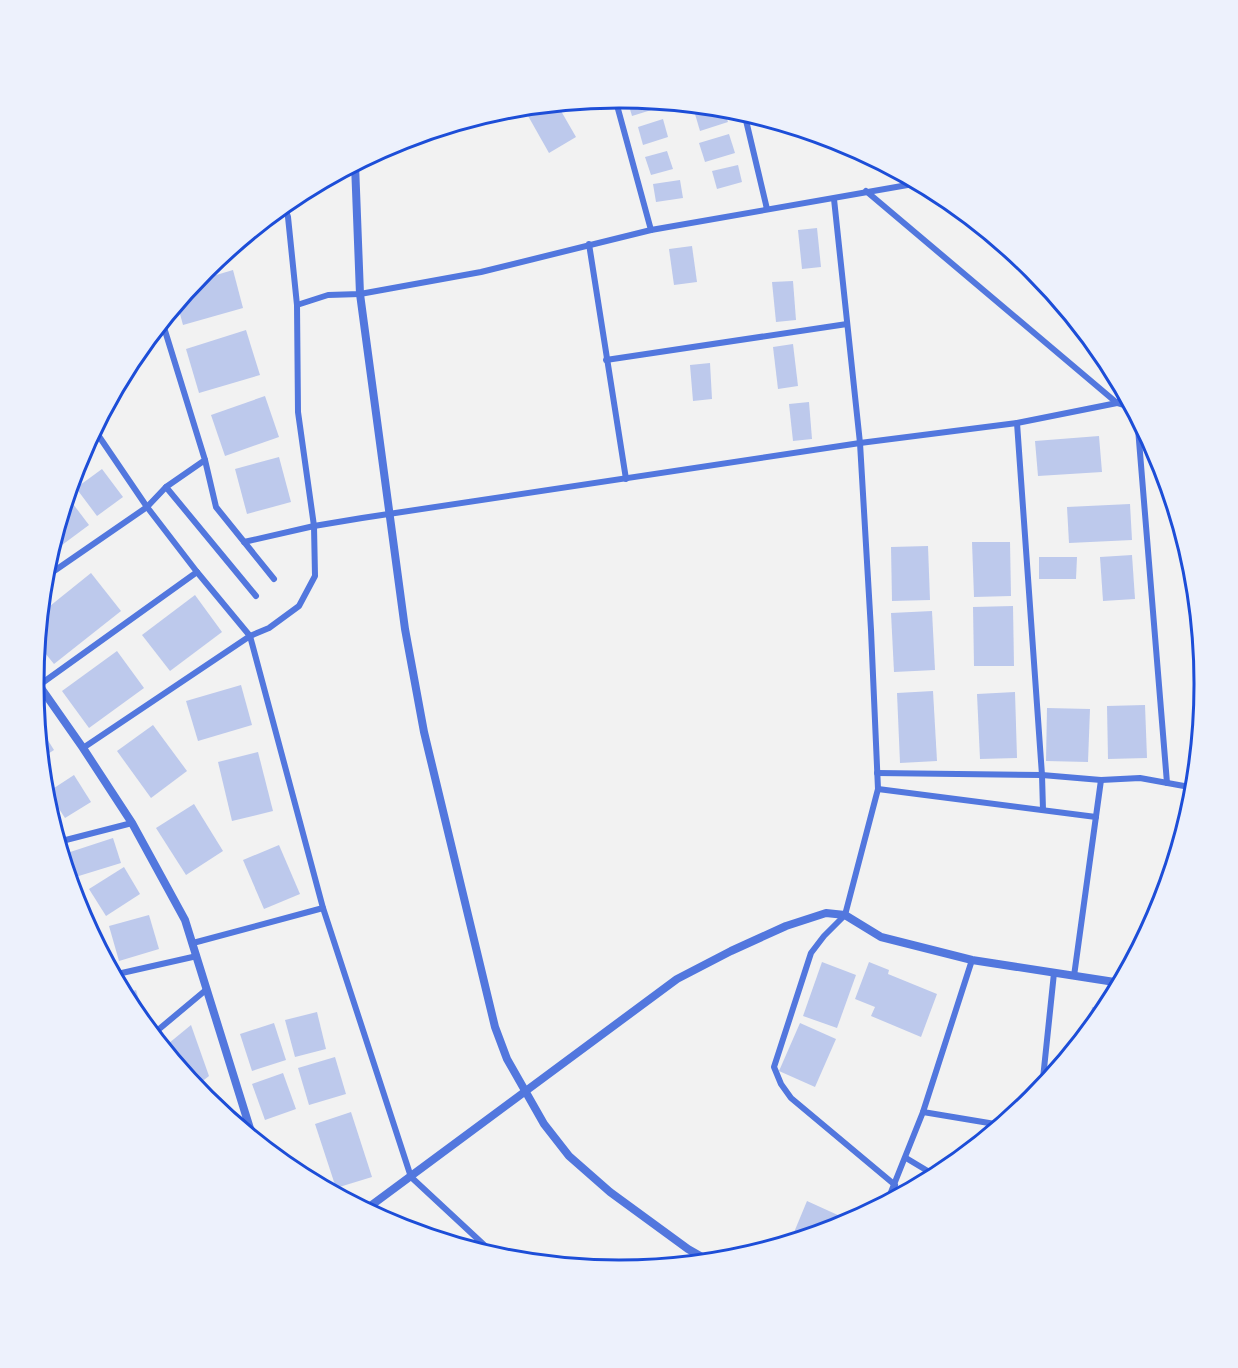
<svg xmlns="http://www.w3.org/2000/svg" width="1238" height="1368" font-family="'Public Sans',sans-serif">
	<rect width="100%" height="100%" fill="#f2f2f2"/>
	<!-- building -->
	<g fill="#bdc9ec">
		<path d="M 627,99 L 659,102 L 661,107 L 632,116 Z"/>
		<path d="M 557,104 L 576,137 L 549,153 L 523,107 Z"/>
		<path d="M 715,108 L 723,108 L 728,122 L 700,131 L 695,114 Z"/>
		<path d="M 663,119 L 668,137 L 643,145 L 638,127 Z"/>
		<path d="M 729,134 L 735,153 L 705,162 L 699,143 Z"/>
		<path d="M 667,151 L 673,169 L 651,175 L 645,157 Z"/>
		<path d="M 738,165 L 742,182 L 717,189 L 712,171 Z"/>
		<path d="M 680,180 L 683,198 L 656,202 L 653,184 Z"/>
		<path d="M 817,228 L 821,267 L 802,269 L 798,230 Z"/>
		<path d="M 692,246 L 697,282 L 674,285 L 669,249 Z"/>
		<path d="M 233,270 L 243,308 L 183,325 L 177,303 L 196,281 Z"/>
		<path d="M 793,281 L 796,320 L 776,322 L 772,282 Z"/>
		<path d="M 246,330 L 260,375 L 199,393 L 186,349 Z"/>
		<path d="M 793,344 L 798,386 L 778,389 L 773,347 Z"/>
		<path d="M 710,363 L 712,399 L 693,401 L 690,365 Z"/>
		<path d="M 265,396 L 279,437 L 225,456 L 211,415 Z"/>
		<path d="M 809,402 L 812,439 L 793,441 L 789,404 Z"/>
		<path d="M 1099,436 L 1102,472 L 1038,476 L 1035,441 Z"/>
		<path d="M 279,457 L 291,502 L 247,514 L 235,469 Z"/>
		<path d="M 102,469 L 123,497 L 97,516 L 76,488 Z"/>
		<path d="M 67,496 L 89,525 L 62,545 L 55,535 Z"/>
		<path d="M 1130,504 L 1132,540 L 1069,543 L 1067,507 Z"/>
		<path d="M 972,542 L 1010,542 L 1011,596 L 974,597 Z"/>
		<path d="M 928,546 L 930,600 L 892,601 L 891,547 Z"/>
		<path d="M 1132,555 L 1135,599 L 1103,601 L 1100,557 Z"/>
		<path d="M 1039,557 L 1077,557 L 1076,579 L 1039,579 Z"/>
		<path d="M 91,573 L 121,611 L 54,664 L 37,643 L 40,614 Z"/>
		<path d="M 195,595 L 222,632 L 170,671 L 142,635 Z"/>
		<path d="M 1013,606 L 1014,666 L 974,666 L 973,607 Z"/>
		<path d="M 932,611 L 935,670 L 894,672 L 891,613 Z"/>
		<path d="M 117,651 L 144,688 L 89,728 L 62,691 Z"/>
		<path d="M 241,685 L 252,725 L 198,741 L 186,701 Z"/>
		<path d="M 933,691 L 937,761 L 900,763 L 897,693 Z"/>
		<path d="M 1015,692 L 1017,758 L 980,759 L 977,694 Z"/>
		<path d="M 1145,705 L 1147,758 L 1108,759 L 1107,706 Z"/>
		<path d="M 1047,708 L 1090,709 L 1088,762 L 1046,761 Z"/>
		<path d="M 37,723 L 54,750 L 40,759 Z"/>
		<path d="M 153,725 L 187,771 L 151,798 L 117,751 Z"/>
		<path d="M 258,752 L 273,811 L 232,821 L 218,762 Z"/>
		<path d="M 74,775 L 91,802 L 65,818 L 48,792 Z"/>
		<path d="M 194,804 L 223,851 L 186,875 L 156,828 Z"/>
		<path d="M 113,838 L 121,863 L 69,879 L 61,855 Z"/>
		<path d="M 279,845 L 300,894 L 264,909 L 243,860 Z"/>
		<path d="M 124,867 L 140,894 L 106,916 L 89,889 Z"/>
		<path d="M 149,915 L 159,949 L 119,961 L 109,926 Z"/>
		<path d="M 822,962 L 856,975 L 837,1028 L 803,1016 Z"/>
		<path d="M 869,962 L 889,970 L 888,974 L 937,994 L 921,1037 L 871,1016 L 875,1007 L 855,999 Z"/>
		<path d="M 136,990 L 143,1013 L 136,1015 L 123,994 Z"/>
		<path d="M 1092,1007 L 1106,1009 L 1089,1031 Z"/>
		<path d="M 317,1012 L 326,1049 L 295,1057 L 285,1020 Z"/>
		<path d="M 274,1023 L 286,1060 L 252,1071 L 240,1034 Z"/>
		<path d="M 800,1023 L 836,1039 L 815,1087 L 779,1071 Z"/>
		<path d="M 191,1025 L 209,1076 L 195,1087 L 163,1048 Z"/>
		<path d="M 335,1057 L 346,1094 L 309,1105 L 298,1068 Z"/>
		<path d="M 283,1073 L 296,1109 L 265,1120 L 252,1084 Z"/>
		<path d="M 351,1112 L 372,1177 L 336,1188 L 315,1124 Z"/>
		<path d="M 807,1201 L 851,1221 L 843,1226 L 790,1242 Z"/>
		<path d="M 413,1223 L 429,1235 L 429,1236 L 408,1229 Z"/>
	</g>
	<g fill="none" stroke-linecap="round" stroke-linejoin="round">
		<!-- minor -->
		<g stroke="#5277de" stroke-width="6">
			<path d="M 615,98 L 651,230"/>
			<path d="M 744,112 L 767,209"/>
			<path d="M 866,191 L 1117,403 L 1133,408"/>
			<path d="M 834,199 L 860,443 L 871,630 L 878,789 L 845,915 L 824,936 L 811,953 L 774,1067 L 781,1084 L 791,1098 L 895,1185"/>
			<path d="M 589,244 L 626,479"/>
			<path d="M 297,305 L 328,295 L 360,294 L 481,272 L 651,230 L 919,183"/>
			<path d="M 606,360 L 847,324"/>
			<path d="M 1137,416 L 1167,783"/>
			<path d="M 1017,423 L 1042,775 L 1043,810"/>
			<path d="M 94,429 L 147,507 L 197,572 L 250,636 L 323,908 L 411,1177 L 496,1256"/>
			<path d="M 205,460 L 216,507 L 274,579"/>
			<path d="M 166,487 L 256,596"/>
			<path d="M 244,542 L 314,526 L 362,518 L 860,443 L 1017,423 L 1117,403 L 1126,395"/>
			<path d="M 44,578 L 147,507 L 166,487 L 205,460 L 162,321"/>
			<path d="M 38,686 L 197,572"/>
			<path d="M 83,748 L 250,636 L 269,628 L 299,606 L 315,576 L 314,526 L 298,412 L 297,305 L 288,217 L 284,205"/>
			<path d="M 877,773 L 1042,775 L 1101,780 L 1140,778 L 1195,788"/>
			<path d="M 878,789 L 1096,817"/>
			<path d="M 58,842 L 132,823"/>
			<path d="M 193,943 L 323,908"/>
			<path d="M 113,975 L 197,956"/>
			<path d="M 1074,976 L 1101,780"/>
			<path d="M 152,1035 L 207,989"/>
			<path d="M 1042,1088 L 1054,973"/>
			<path d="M 923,1112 L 1001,1125"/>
			<path d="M 906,1158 L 936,1176"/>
			<path d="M 887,1202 L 923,1112 L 972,960"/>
		</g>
		<!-- tertiary -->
		<g stroke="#5277de" stroke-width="8">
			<path d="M 355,164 L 360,294 L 405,629 L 424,732 L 495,1027 L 507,1059 L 544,1124 L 569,1156 L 610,1192 L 688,1249 L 709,1261"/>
			<path d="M 34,678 L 83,748 L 132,823 L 185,920 L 253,1138"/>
			<path d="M 365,1210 L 677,979 L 731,951 L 786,926 L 826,913 L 845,915 L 881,937 L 972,960 L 1121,983"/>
		</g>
	</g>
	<!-- crop -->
	<path d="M0 0H1238V1368H0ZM619 108H619A575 575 0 0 1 1194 683V685A575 575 0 0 1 619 1260H619A575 575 0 0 1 44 685V683A575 575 0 0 1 619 108Z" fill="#edf1fc" fill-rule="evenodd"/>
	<path fill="none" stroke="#1d4ed8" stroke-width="3" d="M619 108H619A575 575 0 0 1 1194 683V685A575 575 0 0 1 619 1260H619A575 575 0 0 1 44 685V683A575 575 0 0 1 619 108Z"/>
</svg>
